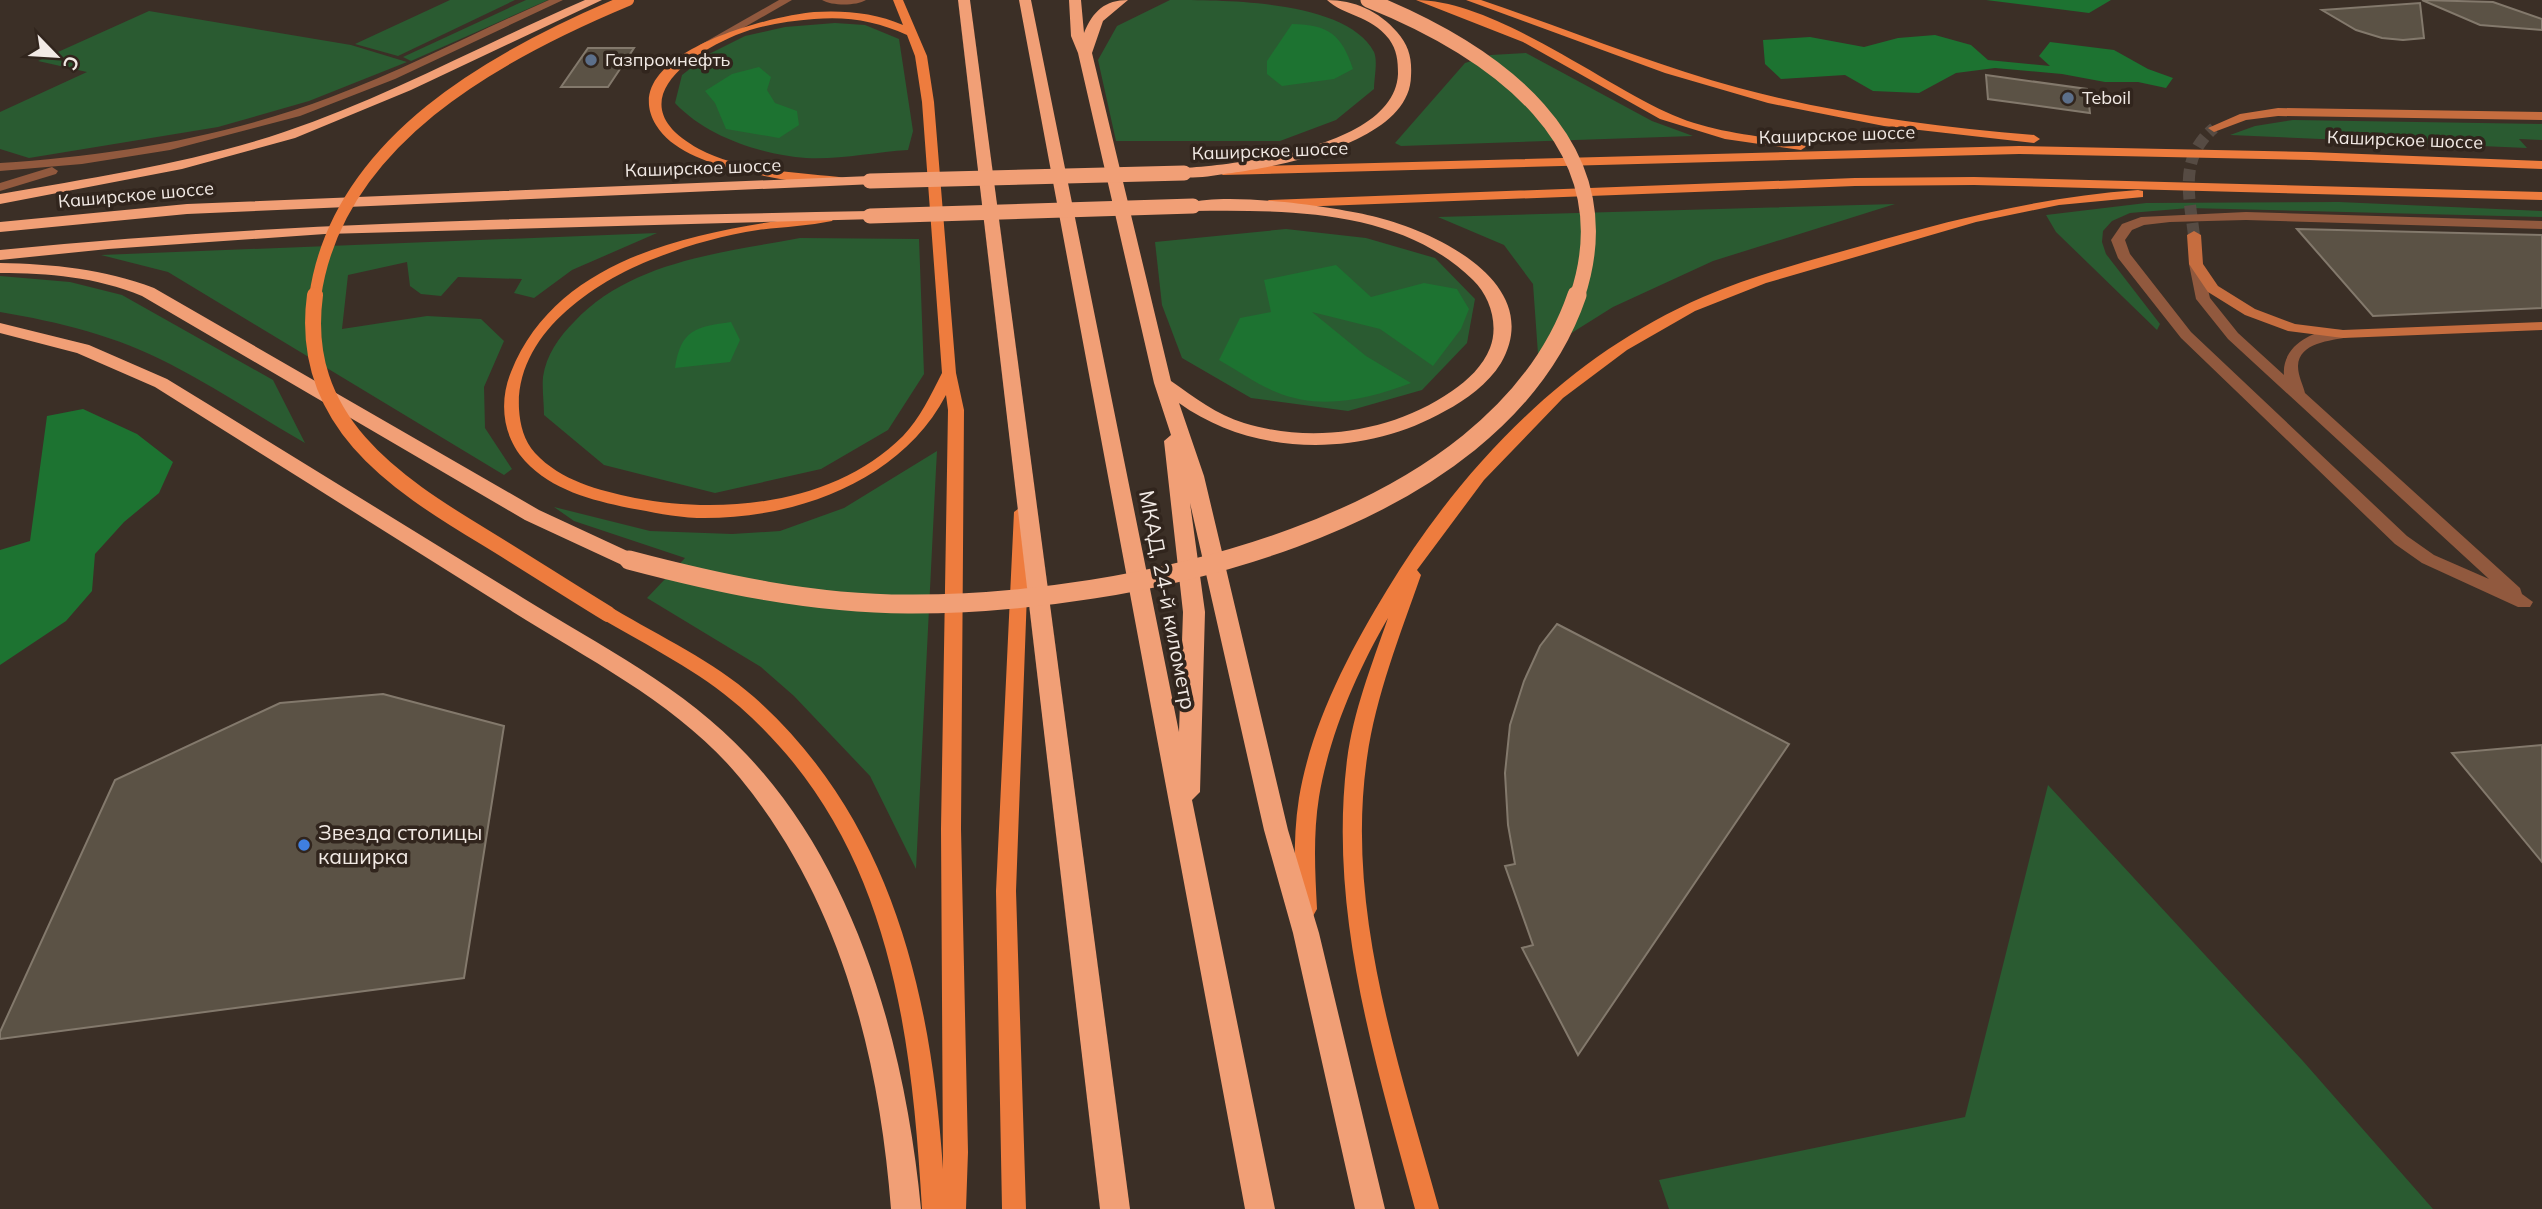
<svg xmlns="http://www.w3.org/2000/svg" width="2542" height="1209" font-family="Mulish,sans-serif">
	<rect width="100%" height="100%" fill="#3b2f26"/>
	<!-- green -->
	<g fill="#2a5b31">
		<path d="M 450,0 L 515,0 L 398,56 L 355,44 Z"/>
		<path d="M 526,0 L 548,0 L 411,61 L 403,57 Z"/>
		<path d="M 1170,0 C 1225,0 1347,0 1374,52 C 1378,61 1374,79 1374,89 L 1336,120 L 1280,141 L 1116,141 L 1098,60 L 1117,26 Z"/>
		<path d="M 149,11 L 351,45 L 407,62 L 309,101 L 218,127 L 29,158 L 0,149 L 0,112 L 87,72 L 38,61 Z"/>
		<path d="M 835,23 L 865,25 L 899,39 L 913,131 L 908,150 C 875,152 838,160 806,158 C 760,154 707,137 675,103 L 682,75 L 709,54 L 745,36 L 785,27 Z"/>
		<path d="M 1526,53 L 1652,121 L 1693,136 L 1401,146 L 1395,143 L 1465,63 L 1491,55 Z"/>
		<path d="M 2293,120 L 2542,124 L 2542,140 L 2519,139 L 2527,148 L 2230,135 L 2255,126 Z"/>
		<path d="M 2339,202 L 2542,211 L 2542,217 L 2189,208 L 2130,213 L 2112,221 L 2103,231 L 2102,242 L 2106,254 L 2160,324 L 2157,330 L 2056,232 L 2046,215 L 2146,203 Z"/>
		<path d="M 1895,204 L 1713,261 L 1613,307 L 1538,354 L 1533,284 L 1504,245 L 1438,217 Z"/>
		<path d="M 1286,229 L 1366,238 L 1435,258 L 1475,299 L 1467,343 L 1422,390 L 1348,411 L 1251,398 L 1182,358 L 1162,305 L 1155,242 Z"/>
		<path d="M 657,233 L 572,270 L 534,298 L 514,293 L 522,279 L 458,277 L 441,296 L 421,294 L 410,286 L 407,262 L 348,275 L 342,329 L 427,316 L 481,319 L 504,341 L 484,387 L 485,428 L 512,469 L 504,475 L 168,272 L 101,255 Z"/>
		<path d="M 800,238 L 919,239 L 924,374 L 888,430 L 821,469 L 715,493 L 604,465 L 544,415 C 544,403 542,389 543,377 C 546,355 559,337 574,322 C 631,261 721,253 800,238 Z"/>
		<path d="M 0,276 L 70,282 L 122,295 L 273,380 L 305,443 C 260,417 216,388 170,364 C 117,336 59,322 0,312 Z"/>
		<path d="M 937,451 L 936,469 L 916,869 L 870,776 L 794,696 L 761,667 L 647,598 L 685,558 L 574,521 L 554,507 L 650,531 L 732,534 L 780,531 L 844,508 Z"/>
		<path d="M 2048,785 L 2302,1060 L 2433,1209 L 1669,1209 L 1659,1180 L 1965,1117 Z"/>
	</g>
	<!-- forest -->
	<g fill="#1d7331">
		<path d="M 1986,0 L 2111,0 L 2089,13 Z"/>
		<path d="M 1292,24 C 1329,25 1341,34 1353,69 L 1334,79 L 1282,86 L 1267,74 L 1267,61 Z"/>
		<path d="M 1935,35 L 1971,45 L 1988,60 L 2050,66 L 2039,56 L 2050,42 L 2114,50 L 2148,69 L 2173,78 L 2166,88 L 2138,82 L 2105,82 L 2062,74 L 1995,68 L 1956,73 L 1919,93 L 1873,91 L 1845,75 L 1781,79 L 1765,64 L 1763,40 L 1810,37 L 1864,47 L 1898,38 Z"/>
		<path d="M 759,67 L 771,77 L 767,90 L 775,103 L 797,111 L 799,125 L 779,138 L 726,129 L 715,103 L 705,91 L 732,74 Z"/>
		<path d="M 1336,265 L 1371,297 L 1424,283 L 1457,289 L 1469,309 L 1461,329 L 1433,366 L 1380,329 L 1312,312 L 1366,356 L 1411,383 C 1368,399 1321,411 1276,392 C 1256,384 1237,370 1219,360 L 1240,318 L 1271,312 L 1264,280 Z"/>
		<path d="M 731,322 L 740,340 L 730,362 L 675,368 C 681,329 696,327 731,322 Z"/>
		<path d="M 83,409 L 137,434 L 173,462 L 159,493 L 124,522 L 95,554 L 92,591 L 66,621 L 0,665 L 0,550 L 30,541 L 47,416 Z"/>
	</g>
	<!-- building -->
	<g fill="#5b5245" stroke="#83796c" stroke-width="2">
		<path d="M 2422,0 L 2493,2 L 2542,19 L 2542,30 L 2480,25 Z"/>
		<path d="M 2420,3 L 2424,38 L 2403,40 L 2382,38 L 2356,30 L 2322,10 Z"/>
		<path d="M 588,48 L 634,48 L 608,87 L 561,87 Z"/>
		<path d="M 1986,75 L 2087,89 L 2090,113 L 1988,99 Z"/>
		<path d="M 2297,229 L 2542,235 L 2542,308 L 2373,316 Z"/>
		<path d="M 1557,624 L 1789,744 L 1578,1055 L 1522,948 L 1533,945 L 1505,866 L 1515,864 L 1508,825 L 1505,773 L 1510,725 L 1524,681 L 1540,646 Z"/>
		<path d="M 383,694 L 504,726 L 464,978 L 0,1039 L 0,1032 L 115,780 L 280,703 Z"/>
		<path d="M 2542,745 L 2542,862 L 2452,753 Z"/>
	</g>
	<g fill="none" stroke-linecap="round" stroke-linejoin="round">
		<!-- secondary-tunnel -->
		<path stroke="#564b43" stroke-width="12" stroke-dasharray="12 6" stroke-linecap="butt" d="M 2194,235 C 2189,195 2179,157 2214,128"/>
		<!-- street -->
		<g fill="#91593e" fill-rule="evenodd">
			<path d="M 549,0 L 563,0 L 395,79 L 300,116 L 170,150 L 82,164 L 0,171 L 0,163 C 112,156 226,137 331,97 C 406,69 476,32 549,0 Z"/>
			<path d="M 779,0 L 792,0 L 710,47 L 700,45 Z"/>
			<path d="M 822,0 L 866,0 C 856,6 832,6 822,0 Z"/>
			<path d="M 52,167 L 58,171 L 56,174 L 0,191 L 0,183 Z"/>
			<path d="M 2246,212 L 2542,221 L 2542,229 L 2246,220 L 2170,222 L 2144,225 L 2132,230 L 2125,240 L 2130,254 L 2191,332 L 2407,536 L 2434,555 L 2489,579 L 2228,339 L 2196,299 L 2189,264 L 2196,260 L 2201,261 L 2210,298 L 2238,333 L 2284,375 C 2281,343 2321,325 2348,331 L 2348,337 C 2331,341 2299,342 2298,366 C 2298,376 2303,385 2305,393 L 2520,588 L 2522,594 L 2533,602 L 2530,607 L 2518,607 L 2422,563 L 2395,544 L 2181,338 L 2118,258 L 2111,240 L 2122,224 L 2141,217 Z"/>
		</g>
		<!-- secondary -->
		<g fill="#c66d3f" fill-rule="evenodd">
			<path d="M 2278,108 L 2542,112 L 2542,120 L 2278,116 L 2246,120 L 2214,132 L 2208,128 L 2240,114 Z"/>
			<path d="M 2194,231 L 2201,235 L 2203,264 L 2218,286 L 2255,309 L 2295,324 L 2343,330 L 2542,322 L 2542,330 L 2343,338 L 2288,331 L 2245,315 L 2208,292 L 2189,264 L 2187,235 Z"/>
		</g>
		<!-- primary -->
		<g fill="#ee7c3e" fill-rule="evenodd">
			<path d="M 893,0 L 903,0 L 927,56 L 934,102 L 956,373 L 964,410 L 961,829 L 968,1152 L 966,1209 L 922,1209 C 911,1023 888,837 740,707 C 699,671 648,646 602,619 L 599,614 L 608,608 L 614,609 C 661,637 713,661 754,697 C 891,819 931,992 943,1169 L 941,829 L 948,410 L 946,395 C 900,483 792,520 697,518 C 674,517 652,512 629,508 C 591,500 552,490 525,461 C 502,436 499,401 511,372 C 560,249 713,229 827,214 L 834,218 L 832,221 C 808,226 782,227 758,230 C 725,235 692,244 661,256 C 598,279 515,332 519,409 C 520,425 524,441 535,453 C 561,481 598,490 635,498 C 724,515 835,504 903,436 C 920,418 931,395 942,373 L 922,102 L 915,56 L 907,35 C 877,21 847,16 814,19 C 788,21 761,25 736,35 C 682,58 620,106 699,149 C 741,171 793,172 839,177 L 843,178 L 843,184 C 819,188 758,175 733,169 C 706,162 671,150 656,125 C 614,55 769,16 814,12 C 844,10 876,13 903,25 Z"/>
			<path d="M 1416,0 C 1492,0 1597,80 1666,112 C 1708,132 1756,136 1801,142 L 1807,146 L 1801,150 L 1725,139 L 1660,119 L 1523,42 Z"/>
			<path d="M 1466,0 L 1481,0 C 1567,29 1651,64 1739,88 C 1835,114 1935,127 2034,135 L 2040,139 L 2034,143 L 1884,126 L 1768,103 L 1665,73 Z"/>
			<path d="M 2019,146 L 2310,152 L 2542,161 L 2542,169 L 2310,160 L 2019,154 L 1223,175 L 1217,171 L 1223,167 Z"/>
			<path d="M 1974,177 L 2542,192 L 2542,200 L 1974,185 L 1855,186 L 1269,208 L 1263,204 L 1269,200 L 1855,178 Z"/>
			<path d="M 2138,190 L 2143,191 L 2143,197 L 2059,205 L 1976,222 L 1766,283 L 1695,311 L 1627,350 L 1563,398 L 1484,480 L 1417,570 L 1421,575 C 1400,635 1376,695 1367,758 C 1345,911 1399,1064 1439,1209 L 1415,1209 C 1376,1063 1328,914 1347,760 C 1353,712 1372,664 1388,618 C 1357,671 1329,736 1319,797 C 1313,834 1315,872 1317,909 L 1313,916 L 1306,918 L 1299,916 L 1295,909 C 1295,872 1293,835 1299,798 C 1311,725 1349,652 1387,590 C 1462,466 1569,355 1703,297 C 1754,275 1808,261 1861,246 C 1953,219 2042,197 2138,190 Z"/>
			<path d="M 1022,506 L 1030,512 L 1016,891 L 1026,1209 L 1002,1209 L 996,891 L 1014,512 Z"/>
		</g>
		<!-- highway -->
		<g fill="#f19f76" fill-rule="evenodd">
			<path d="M 585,0 L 602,0 L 411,90 L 295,138 L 182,169 L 0,204 L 0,194 C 95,177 192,163 284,132 C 388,97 485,43 585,0 Z"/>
			<path d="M 958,0 L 970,0 L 1130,1209 L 1100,1209 Z"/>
			<path d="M 1019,0 L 1031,0 L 1179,732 L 1183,612 L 1164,441 L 1171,435 L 1154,383 L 1078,53 L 1071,36 L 1069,0 L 1081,0 L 1084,33 C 1093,11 1105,0 1128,0 L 1103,21 L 1092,53 L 1171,381 C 1194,397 1217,415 1244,423 C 1313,444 1393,432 1452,391 C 1468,380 1483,366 1490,348 C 1499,325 1490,296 1473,280 C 1401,209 1288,210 1193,211 L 1185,206 L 1188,203 C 1229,192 1329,206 1372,216 C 1432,230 1547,282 1501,363 C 1488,384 1466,400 1445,411 C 1365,457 1255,458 1179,403 L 1204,476 L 1288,830 L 1319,933 L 1385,1209 L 1355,1209 L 1293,933 L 1264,830 L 1190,503 L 1205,612 L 1200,792 L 1192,800 L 1275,1209 L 1245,1209 Z"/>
			<path d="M 1327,0 C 1354,0 1379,11 1397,32 C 1409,46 1412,58 1411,76 C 1410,142 1282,166 1232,173 C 1215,175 1195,180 1179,176 L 1179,170 L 1184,168 C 1239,164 1395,147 1398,74 C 1398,61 1397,50 1389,39 C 1370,15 1344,16 1327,0 Z"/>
			<path d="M 870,176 L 875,178 L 875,184 L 187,214 L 0,232 L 0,222 L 187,204 Z"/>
			<path d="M 870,211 L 876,213 L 876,219 L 325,234 L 108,249 L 0,260 L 0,250 C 289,221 579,217 870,211 Z"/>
			<path d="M 0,263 C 53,264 104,269 154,288 L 539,510 L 636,555 L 639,560 L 636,565 L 622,565 L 525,520 L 142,296 C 96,277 49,273 0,273 Z"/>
			<path d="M 0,323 L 89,345 L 167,379 C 286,452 404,525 523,598 C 599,645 685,688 747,755 C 859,873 906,1052 921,1209 L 891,1209 C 879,1055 840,900 740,778 C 681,706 591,661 513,612 C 394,537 274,462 155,387 L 77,353 L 0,333 Z"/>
		</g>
		<!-- primary-bridge-far1 -->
		<path stroke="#ee7c3e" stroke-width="12" d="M 315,297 C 337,141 496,55 628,0"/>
		<!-- primary-bridge -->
		<path stroke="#ee7c3e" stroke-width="16" d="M 315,295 C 298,420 393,482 486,538 C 527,563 567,589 608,614"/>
		<!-- highway-bridge-far1 -->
		<g stroke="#f19f76" stroke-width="15">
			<path d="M 1368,0 C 1492,50 1629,142 1577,297"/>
			<path d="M 870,181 L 1184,173"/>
			<path d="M 870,216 L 1193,206"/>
		</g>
		<!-- highway-bridge -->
		<path stroke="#f19f76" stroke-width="19" d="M 629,560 C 720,584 813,604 908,604 C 1124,605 1497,530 1577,295"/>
	</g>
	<!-- markers -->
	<g fill="#5c6f8a" stroke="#31251d" stroke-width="2.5">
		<circle cx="591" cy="60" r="7"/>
		<circle cx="2068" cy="98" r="7"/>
	</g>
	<circle fill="#3f7fe0" stroke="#31251d" stroke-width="2.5" cx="304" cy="845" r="7"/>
	<g text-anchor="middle" stroke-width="7" stroke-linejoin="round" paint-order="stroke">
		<!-- far-poi labels -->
		<g font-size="18" fill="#f2eae5" stroke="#31251d" text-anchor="start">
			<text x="605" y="66">Газпромнефть</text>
			<text x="2082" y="104">Teboil</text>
		</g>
		<!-- far-street labels -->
		<g font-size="18" fill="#f2eae5" stroke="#31251d">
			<text transform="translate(1837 135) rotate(-2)" y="6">Каширское шоссе</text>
			<text transform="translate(2405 140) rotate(2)" y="6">Каширское шоссе</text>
			<text transform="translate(1270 151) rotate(-2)" y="6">Каширское шоссе</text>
			<text transform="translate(703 168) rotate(-2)" y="6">Каширское шоссе</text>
			<text transform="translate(136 195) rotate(-5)" y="6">Каширское шоссе</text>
		</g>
		<!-- street labels -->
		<g font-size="21" fill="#f2eae5" stroke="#31251d">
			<text transform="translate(1167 600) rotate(79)" y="7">МКАД, 24-й километр</text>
		</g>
		<!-- poi labels -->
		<g font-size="21" fill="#f2eae5" stroke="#31251d" text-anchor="start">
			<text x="318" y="840">Звезда столицы<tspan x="318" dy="24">каширка</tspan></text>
		</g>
	</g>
	<!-- north arrow -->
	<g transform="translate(56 56) rotate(115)" stroke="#31251d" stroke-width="5" paint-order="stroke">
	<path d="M0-5L12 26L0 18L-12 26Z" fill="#f2eae5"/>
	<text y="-10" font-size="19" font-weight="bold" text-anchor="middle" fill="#f2eae5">С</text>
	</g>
</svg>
